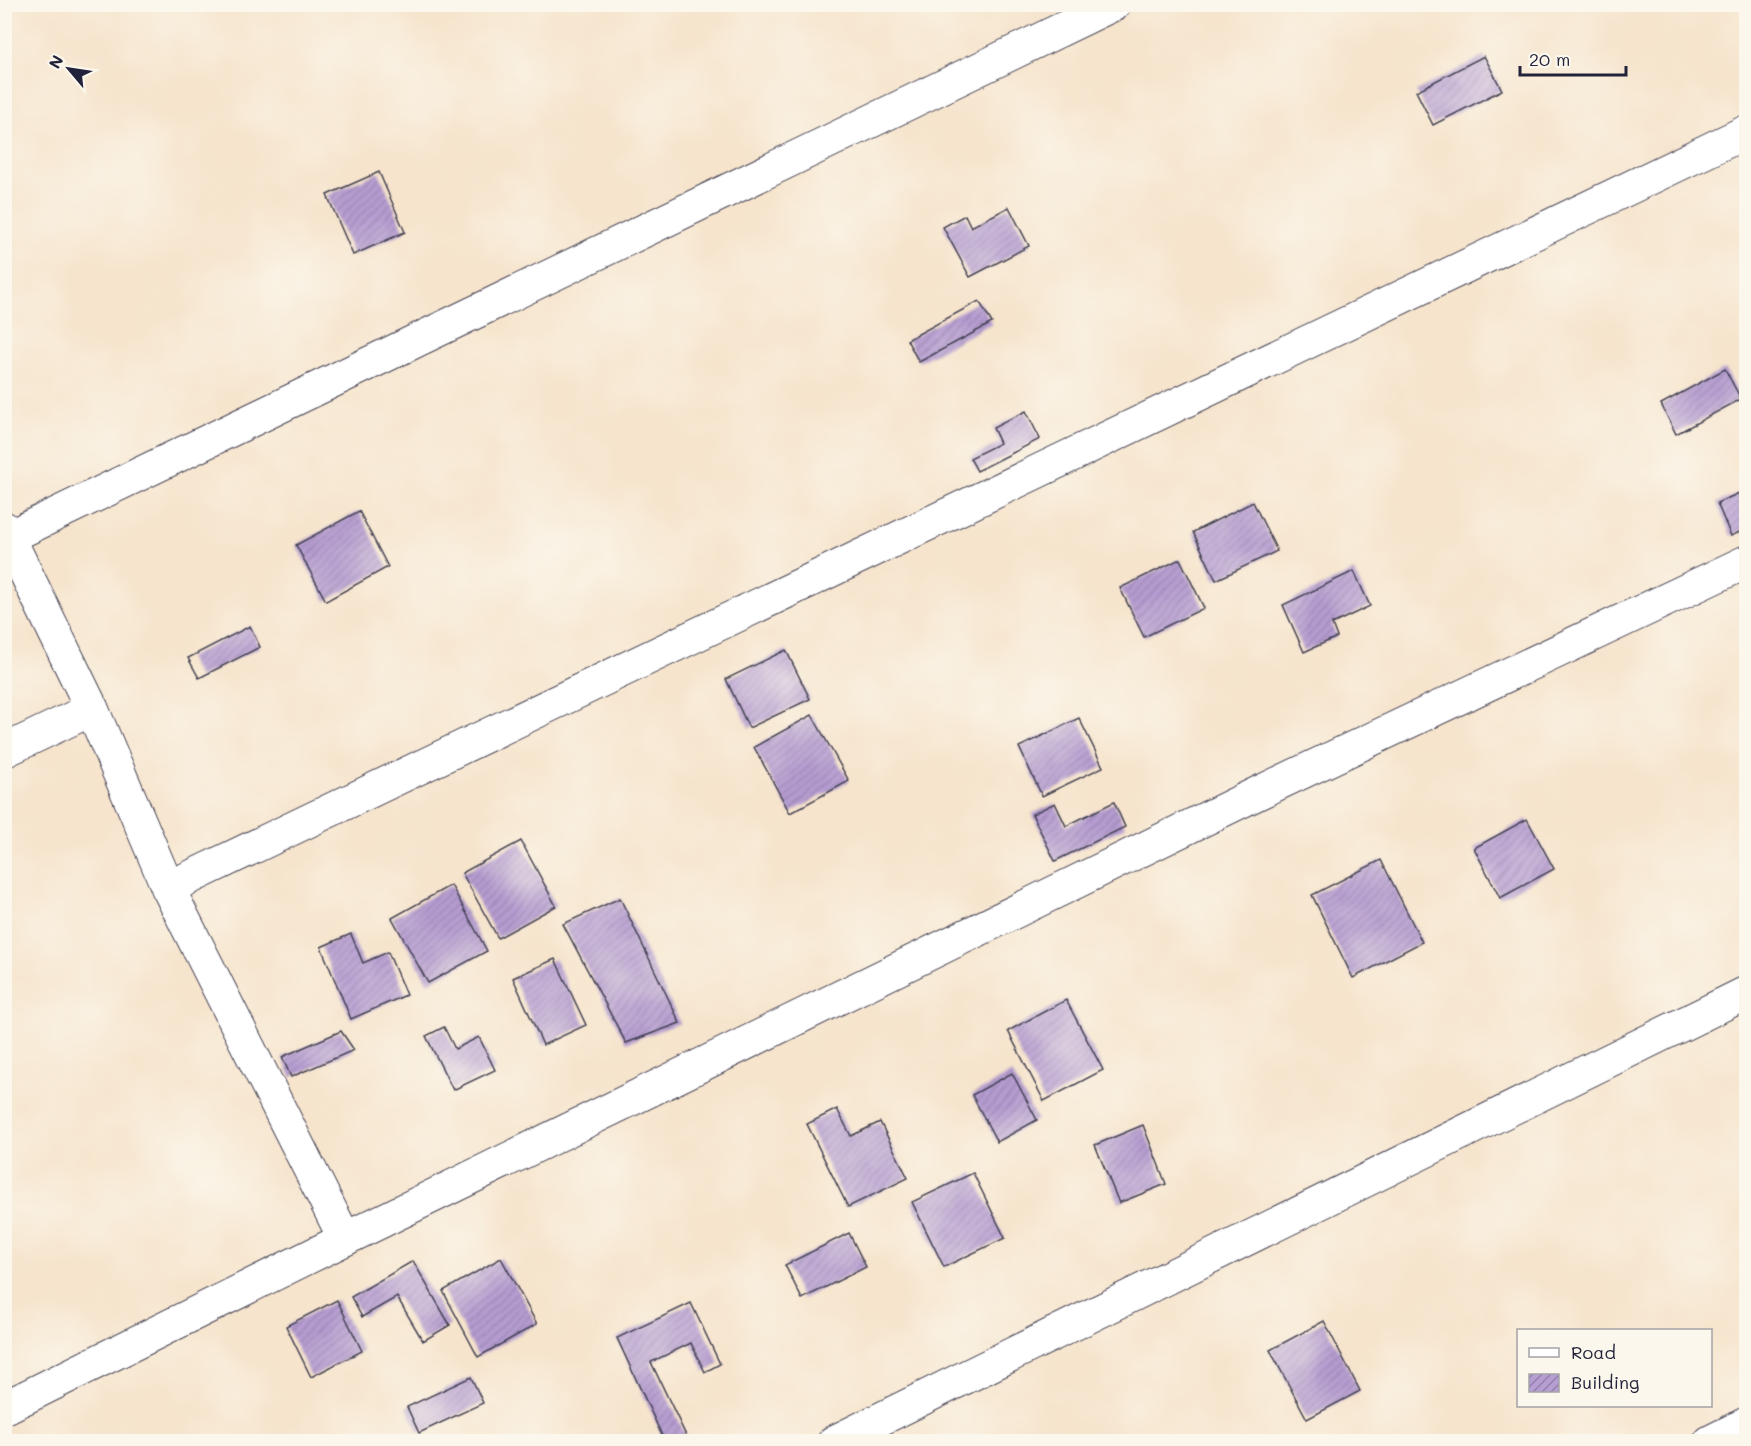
<svg xmlns="http://www.w3.org/2000/svg" width="1751" height="1446" font-family="Mali,sans-serif">
	<defs>
		<pattern id="building-hatch" width="6" height="6" patternUnits="userSpaceOnUse" patternTransform="scale(1.5)"><rect width="6" height="6" fill="#b69dd2"/><path d="M-1 1l2-2M0 6l6-6M5 7l2-2" fill="none" stroke="#9480ac"/></pattern>
	</defs>
	<rect width="100%" height="100%" fill="#fbf7ec"/>
	<filter id="ink" filterUnits="userSpaceOnUse"><feTurbulence type="fractalNoise" baseFrequency=".0167" numOctaves="2"/><feDisplacementMap in="SourceGraphic" scale="12" xChannelSelector="R" yChannelSelector="G"/><feConvolveMatrix kernelMatrix="1 2 1 2 8 2 1 2 1" color-interpolation-filters="sRGB"/></filter>
	<filter id="wash" filterUnits="userSpaceOnUse"><feTurbulence type="fractalNoise" baseFrequency=".008" numOctaves="4" result="noise"/><feDisplacementMap in="SourceGraphic" scale="24" xChannelSelector="R" yChannelSelector="G"/><feGaussianBlur stdDeviation="1.35" result="paint"/><feColorMatrix in="noise" values="0 0 0 0 0 0 0 0 0 0 0 0 0 0 0 0 0 1.4 0 .05"/><feComposite in="paint" operator="in"/></filter>
	<g filter="url(#wash)">
		<rect width="100%" height="100%" fill="#f6e4cc"/>
		<g id="blocks">
			<!-- building -->
			<g fill="url(#building-hatch)">
				<path d="M 1484,56 L 1502,90 L 1433,125 L 1416,91 Z"/>
				<path d="M 379,172 L 405,232 L 353,255 L 327,195 Z"/>
				<path d="M 1009,207 L 1029,246 L 970,277 L 943,227 L 965,215 L 971,227 Z"/>
				<path d="M 979,301 L 992,323 L 919,362 L 907,340 Z"/>
				<path d="M 1725,369 L 1741,399 L 1676,434 L 1661,404 Z"/>
				<path d="M 1026,411 L 1040,439 L 977,471 L 970,458 L 1000,443 L 993,428 Z"/>
				<path d="M 1746,490 L 1746,529 L 1731,536 L 1717,503 Z"/>
				<path d="M 1253,502 L 1277,551 L 1216,580 L 1193,532 Z"/>
				<path d="M 359,511 L 388,567 L 326,601 L 296,545 Z"/>
				<path d="M 1180,559 L 1204,608 L 1144,637 L 1120,588 Z"/>
				<path d="M 1354,571 L 1370,606 L 1332,624 L 1337,637 L 1304,652 L 1283,605 Z"/>
				<path d="M 250,626 L 260,647 L 199,678 L 188,658 Z"/>
				<path d="M 786,650 L 810,699 L 749,728 L 726,679 Z"/>
				<path d="M 812,715 L 849,781 L 790,813 L 754,747 Z"/>
				<path d="M 1079,718 L 1103,767 L 1042,796 L 1019,747 Z"/>
				<path d="M 1114,802 L 1125,827 L 1055,861 L 1032,814 L 1055,803 L 1066,826 Z"/>
				<path d="M 1527,819 L 1554,869 L 1500,898 L 1474,848 Z"/>
				<path d="M 521,841 L 556,906 L 498,938 L 462,873 Z"/>
				<path d="M 1381,860 L 1422,942 L 1353,978 L 1312,895 Z"/>
				<path d="M 451,885 L 487,951 L 428,983 L 392,918 Z"/>
				<path d="M 620,898 L 680,1023 L 626,1043 L 563,924 Z"/>
				<path d="M 351,934 L 363,963 L 388,952 L 406,995 L 351,1019 L 321,947 Z"/>
				<path d="M 555,959 L 586,1025 L 543,1045 L 513,978 Z"/>
				<path d="M 1066,1000 L 1103,1070 L 1044,1101 L 1008,1031 Z"/>
				<path d="M 444,1027 L 455,1049 L 479,1037 L 495,1070 L 453,1090 L 426,1036 Z"/>
				<path d="M 341,1031 L 354,1050 L 291,1077 L 282,1057 Z"/>
				<path d="M 1012,1073 L 1037,1120 L 997,1142 L 972,1095 Z"/>
				<path d="M 837,1109 L 851,1136 L 880,1122 L 908,1178 L 848,1207 L 807,1124 Z"/>
				<path d="M 1143,1125 L 1166,1184 L 1119,1203 L 1095,1145 Z"/>
				<path d="M 973,1173 L 1005,1238 L 944,1267 L 912,1202 Z"/>
				<path d="M 849,1233 L 866,1267 L 802,1299 L 785,1265 Z"/>
				<path d="M 501,1258 L 537,1324 L 478,1357 L 443,1291 Z"/>
				<path d="M 413,1261 L 450,1325 L 423,1341 L 397,1297 L 362,1317 L 351,1297 Z"/>
				<path d="M 337,1300 L 362,1351 L 311,1377 L 286,1326 Z"/>
				<path d="M 691,1303 L 720,1364 L 705,1372 L 691,1343 L 651,1362 L 689,1442 L 665,1442 L 617,1338 Z"/>
				<path d="M 1324,1321 L 1360,1391 L 1307,1419 L 1270,1350 Z"/>
				<path d="M 471,1377 L 483,1403 L 419,1433 L 407,1407 Z"/>
			</g>
		</g>
	</g>
	<g filter="url(#ink)">
		<use href="#blocks" fill-opacity="0" stroke="#423f51" stroke-width="1.5"/>
		<g fill="none" stroke-linecap="round" stroke-linejoin="round">
			<defs>
				<g id="minor">
					<path d="M 4,528 L 92,709 L 168,888 L 345,1239"/>
					<path d="M 9,537 L 1114,4"/>
					<path d="M 4,751 L 92,709"/>
					<path d="M 168,888 L 1746,132"/>
					<path d="M 4,1408 L 345,1239 L 1258,793 L 1746,562"/>
					<path d="M 834,1442 L 1746,993"/>
					<path d="M 1710,1442 L 1746,1424"/>
				</g>
			</defs>
			<!-- minor casing -->
			<use href="#minor" stroke="#423f51" stroke-width="35"/>
			<!-- minor -->
			<use href="#minor" stroke="#fff" stroke-width="33"/>
		</g>
	</g>
	<!-- margin -->
	<rect width="1751" height="1446" fill="none" stroke="#fbf7ec" stroke-width="24"/>
	<!-- legend -->
	<rect x="1517" y="1329" width="195" height="78" fill="#fbf7ec" stroke="#a4a2a5" stroke-width="1.5"/>
	<rect x="1529" y="1348" width="30" height="9" fill="#ffffff" stroke="#a4a2a5" stroke-width="1.5"/>
	<text x="1571" y="1359" font-size="18" fill="#22223b">Road</text>
	<rect x="1529" y="1374" width="30" height="18" fill="url(#building-hatch)" stroke="#a4a2a5" stroke-width="1.5"/>
	<text x="1571" y="1389" font-size="18" fill="#22223b">Building</text>
	<!-- north arrow -->
	<g transform="translate(69 69) rotate(299)" stroke="#fbf7ec" stroke-width="4.5" paint-order="stroke">
	<path d="M0-4.5L10 22L0 15L-10 22Z" fill="#22223b"/>
	<text y="-9" font-size="16" font-weight="bold" text-anchor="middle" fill="#22223b">N</text>
	</g>
	<!-- scale -->
	<path d="M1520 66v9h106v-9" fill="none" stroke="#22223b" stroke-width="3"/>
	<text x="1529" y="66" font-size="18" fill="#22223b" stroke="#fbf7ec" stroke-width="4.5" paint-order="stroke">20 m</text>
</svg>
